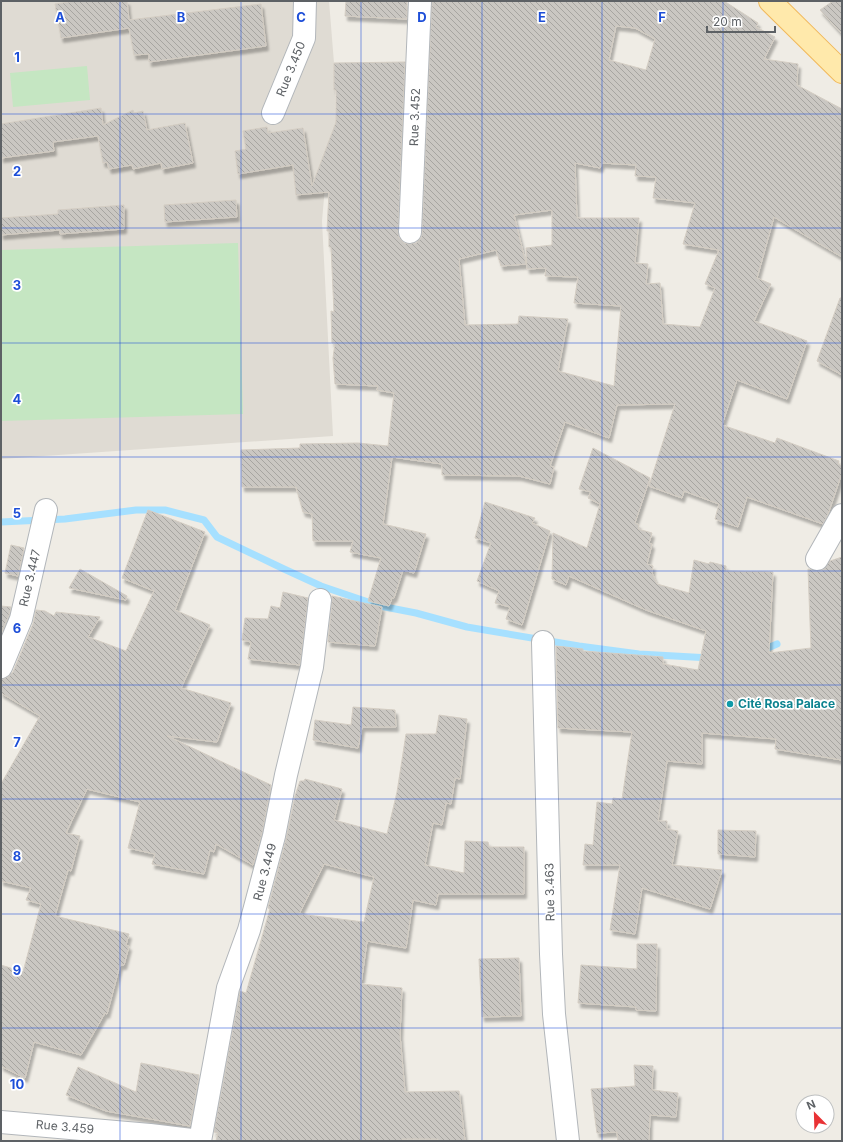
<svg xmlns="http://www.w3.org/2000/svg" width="843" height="1142" font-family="Inter,sans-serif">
	<defs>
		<pattern id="building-back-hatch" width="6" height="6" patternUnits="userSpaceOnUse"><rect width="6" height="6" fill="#cac7c2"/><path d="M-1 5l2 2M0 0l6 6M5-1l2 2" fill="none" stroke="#a7a5a1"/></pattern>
		<filter id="shadow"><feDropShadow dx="2.5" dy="4.5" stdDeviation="1" flood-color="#0004"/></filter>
	</defs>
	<rect width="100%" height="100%" fill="#efece5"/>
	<!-- education -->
	<path fill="#dfdbd3" d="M 1,1 L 329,1 L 334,63 L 336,122 L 340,129 L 333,129 L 324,158 L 326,175 L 322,221 L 333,436 L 1,459 Z"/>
	<!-- green -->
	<g fill="#c5e6c2">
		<path d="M 87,66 L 90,100 L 13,107 L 10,73 Z"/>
		<path d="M 238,243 L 243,414 L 1,421 L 1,250 Z"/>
	</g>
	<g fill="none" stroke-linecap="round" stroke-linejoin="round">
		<!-- stream -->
		<g stroke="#a6e0ff" stroke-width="7">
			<path d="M 1,522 L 65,519 L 136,510 L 165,510 L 204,520 L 217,537 L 284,569 L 321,586 L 380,606 L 416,613 L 467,627 L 579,646 L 639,654 L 710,658"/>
			<path d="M 761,651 L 777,644"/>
		</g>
	</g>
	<!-- building -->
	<g fill="url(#building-back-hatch)" stroke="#d4cdc3" fill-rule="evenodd" filter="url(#shadow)">
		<path d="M 76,1 L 127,1 L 129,20 L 261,4 L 266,46 L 149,62 L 149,54 L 134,55 L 129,28 L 61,38 L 55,4 Z"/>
		<path d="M 346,1 L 407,1 L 407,19 L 345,16 Z"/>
		<path d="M 432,1 L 724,1 L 758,23 L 756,27 L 775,37 L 764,59 L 798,64 L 797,85 L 842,109 L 842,257 L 774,217 L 757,278 L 771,284 L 754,321 L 807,341 L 787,399 L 737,380 L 722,425 L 775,443 L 777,438 L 839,461 L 838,464 L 842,466 L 842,473 L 827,517 L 823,524 L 747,497 L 738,527 L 715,519 L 719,504 L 684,491 L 682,498 L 649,486 L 675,404 L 617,405 L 609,438 L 565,422 L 550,466 L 554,467 L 550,484 L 519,476 L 442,475 L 442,464 L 392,457 L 383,524 L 426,534 L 414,573 L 403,570 L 394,598 L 392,598 L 389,606 L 368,601 L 381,558 L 350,552 L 353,541 L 313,541 L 312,514 L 303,512 L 296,487 L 242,487 L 241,450 L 300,448 L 300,444 L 358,443 L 388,446 L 394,393 L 377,390 L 378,386 L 335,384 L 333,358 L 335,343 L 332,343 L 331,311 L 334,312 L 331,247 L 329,247 L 329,231 L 327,231 L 329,192 L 296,195 L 293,165 L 238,174 L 235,151 L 246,149 L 243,131 L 267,127 L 268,133 L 303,128 L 312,186 L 336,122 L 336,90 L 334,90 L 334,63 L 405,62 L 398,231 L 399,238 L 404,243 L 410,244 L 416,243 L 421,238 L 422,233 ZM 616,26 L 635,28 L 655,39 L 646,70 L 609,60 ZM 575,163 L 600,168 L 602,163 L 636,165 L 635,176 L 656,177 L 653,198 L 695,203 L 683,244 L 719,250 L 705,284 L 715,288 L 700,327 L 663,324 L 660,283 L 646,284 L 648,264 L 635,263 L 639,218 L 577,218 ZM 552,210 L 552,245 L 526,248 L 527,269 L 546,268 L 545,276 L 578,277 L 574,303 L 621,306 L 614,386 L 558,371 L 568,319 L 519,316 L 518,324 L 465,325 L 459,259 L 496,250 L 501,266 L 526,264 L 514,215 Z"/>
		<path d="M 833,1 L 842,1 L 842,34 L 820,10 Z"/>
		<path d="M 101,108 L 103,125 L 133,110 L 134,113 L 143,111 L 147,130 L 185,123 L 193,163 L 162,169 L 161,163 L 133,169 L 132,165 L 109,169 L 107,162 L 103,163 L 98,136 L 53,142 L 54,151 L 1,158 L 1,124 Z"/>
		<path d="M 236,200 L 237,217 L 165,222 L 164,205 Z"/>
		<path d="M 124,205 L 124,229 L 60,234 L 60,230 L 1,235 L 1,218 L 58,214 L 58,210 Z"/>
		<path d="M 840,298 L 842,298 L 842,375 L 817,361 Z"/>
		<path d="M 593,448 L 650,478 L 635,523 L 639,525 L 638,529 L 652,533 L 649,543 L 652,544 L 647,564 L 653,566 L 652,573 L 657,584 L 689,593 L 694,560 L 709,564 L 710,562 L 726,566 L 726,571 L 773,572 L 769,653 L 811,648 L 808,569 L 817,571 L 823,570 L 830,561 L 842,557 L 842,760 L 775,749 L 776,739 L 702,733 L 702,764 L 667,761 L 658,821 L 667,821 L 667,829 L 678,831 L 672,865 L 722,870 L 710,909 L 642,888 L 635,934 L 610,930 L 620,865 L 583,865 L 585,844 L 593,845 L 597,802 L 612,804 L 613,798 L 622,799 L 632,732 L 558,728 L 556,646 L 583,649 L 583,651 L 663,657 L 663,664 L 698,670 L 706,631 L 646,610 L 569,576 L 566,585 L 552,579 L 553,533 L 587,548 L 600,504 L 588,498 L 591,492 L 579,489 Z"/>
		<path d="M 485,502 L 535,518 L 532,523 L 550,531 L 522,625 L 506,619 L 510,607 L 495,603 L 499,591 L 477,581 L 491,543 L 475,538 Z"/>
		<path d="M 148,510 L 205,532 L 175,610 L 210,625 L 181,688 L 231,703 L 217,742 L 167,736 L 271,785 L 262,833 L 253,865 L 216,844 L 214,852 L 210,850 L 204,874 L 152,864 L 155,854 L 128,848 L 140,802 L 87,789 L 66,833 L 80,836 L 71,871 L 68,870 L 55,916 L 129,934 L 126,945 L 129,946 L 124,965 L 120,965 L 107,1014 L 105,1013 L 81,1055 L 34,1042 L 25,1078 L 1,1066 L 1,965 L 23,972 L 41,904 L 26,900 L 31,888 L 1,881 L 1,784 L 40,716 L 1,693 L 1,679 L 8,677 L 13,672 L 33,624 L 36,610 L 45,611 L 54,616 L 56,612 L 100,617 L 88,637 L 126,651 L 154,591 L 122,578 Z"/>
		<path d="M 11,545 L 24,548 L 18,576 L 5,573 Z"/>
		<path d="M 80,569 L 127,596 L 126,600 L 69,588 Z"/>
		<path d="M 283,592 L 308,598 L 300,665 L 248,659 L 251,642 L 242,640 L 245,618 L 268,619 L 271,606 L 280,608 Z"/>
		<path d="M 332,596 L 382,607 L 375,646 L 328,642 L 332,601 Z"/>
		<path d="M 1,606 L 11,607 L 9,615 L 1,634 Z"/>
		<path d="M 353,707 L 395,710 L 396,727 L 362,727 L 358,748 L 313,740 L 315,720 L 351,725 Z"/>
		<path d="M 439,715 L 467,719 L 460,779 L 455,778 L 451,804 L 446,803 L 442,825 L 433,823 L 425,865 L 464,873 L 465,841 L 488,842 L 489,847 L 524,847 L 524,894 L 438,894 L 436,905 L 413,900 L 406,948 L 367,941 L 361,984 L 402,988 L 400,1035 L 405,1092 L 459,1091 L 465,1141 L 438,1141 L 438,1139 L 402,1139 L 402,1141 L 216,1141 L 218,1133 L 214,1132 L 240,991 L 246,993 L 270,909 L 268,908 L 286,839 L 295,796 L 300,781 L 304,781 L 305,779 L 342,789 L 334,820 L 387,834 L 397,792 L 406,734 L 436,734 ZM 324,864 L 374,877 L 364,922 L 299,914 Z"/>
		<path d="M 718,830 L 756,831 L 755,857 L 718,854 Z"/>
		<path d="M 637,944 L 657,944 L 656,1011 L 636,1010 L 636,1007 L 578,1003 L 581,965 L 637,969 Z"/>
		<path d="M 519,958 L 521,1016 L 482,1017 L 479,959 Z"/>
		<path d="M 141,1063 L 199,1075 L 190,1126 L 106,1111 L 66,1095 L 78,1067 L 136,1092 Z"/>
		<path d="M 634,1065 L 653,1066 L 652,1090 L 678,1093 L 676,1117 L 650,1115 L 649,1141 L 618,1141 L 617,1132 L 597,1133 L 591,1089 L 635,1086 Z"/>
	</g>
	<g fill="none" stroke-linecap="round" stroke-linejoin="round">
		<defs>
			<g id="minor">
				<path d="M 273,113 L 304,38 L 305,1"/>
				<path d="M 410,232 L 420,1"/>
				<path d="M 817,559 L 842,515"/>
				<path d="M 543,642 L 551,954 L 554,1014 L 568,1141"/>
				<path d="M 1,667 L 21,619 L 46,510"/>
				<path d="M 1,1122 L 150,1135 L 200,1141"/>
				<path d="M 200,1141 L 228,988 L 249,930 L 274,836 L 286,775 L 312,667 L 320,600"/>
			</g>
			<path id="major" d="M 770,1 L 842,72"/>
		</defs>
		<!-- minor casing -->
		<use href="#minor" stroke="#b2b6ba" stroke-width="24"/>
		<!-- major casing -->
		<use href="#major" stroke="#f1b95c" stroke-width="24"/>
		<!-- minor -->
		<use href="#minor" stroke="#fff" stroke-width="22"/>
		<!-- major -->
		<use href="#major" stroke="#ffe9ab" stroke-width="22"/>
	</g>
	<!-- grid -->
	<path fill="none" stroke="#1d4ed8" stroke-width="1" stroke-opacity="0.55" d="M 120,1 L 120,1141M 241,1 L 241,1141M 361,1 L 361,1141M 482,1 L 482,1141M 602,1 L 602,1141M 723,1 L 723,1141M 1,114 L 842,114M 1,228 L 842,228M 1,343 L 842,343M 1,457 L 842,457M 1,571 L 842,571M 1,685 L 842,685M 1,799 L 842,799M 1,914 L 842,914M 1,1028 L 842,1028"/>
	<!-- markers -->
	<circle fill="#0f9aa8" stroke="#fff" stroke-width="1.5" cx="730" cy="704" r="4"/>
	<g text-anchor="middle" stroke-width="3.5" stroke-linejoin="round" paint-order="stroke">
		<!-- street labels -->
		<g font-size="12" fill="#5d6165" stroke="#fff">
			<text transform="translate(291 69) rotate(-68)" y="4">Rue 3.450</text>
			<text transform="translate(415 117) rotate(-88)" y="4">Rue 3.452</text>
			<text transform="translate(30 578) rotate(-77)" y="4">Rue 3.447</text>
			<text transform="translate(265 872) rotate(-75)" y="4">Rue 3.449</text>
			<text transform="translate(550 892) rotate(-91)" y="4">Rue 3.463</text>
			<text transform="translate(65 1127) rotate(5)" y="4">Rue 3.459</text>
		</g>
		<!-- culture labels -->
		<g font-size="12" font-weight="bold" fill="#0d838f" stroke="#fff" text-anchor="start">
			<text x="738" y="708">Cité Rosa Palace</text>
		</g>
	</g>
	<g font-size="13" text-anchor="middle" font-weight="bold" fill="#1d4ed8" stroke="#fff" stroke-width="3.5" stroke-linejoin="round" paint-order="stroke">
		<text x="60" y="22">A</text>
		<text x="181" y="22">B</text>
		<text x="301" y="22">C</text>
		<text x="422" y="22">D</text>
		<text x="542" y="22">E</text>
		<text x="662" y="22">F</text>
		<text x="17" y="62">1</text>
		<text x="17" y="176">2</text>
		<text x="17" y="290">3</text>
		<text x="17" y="404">4</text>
		<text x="17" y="518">5</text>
		<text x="17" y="633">6</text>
		<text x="17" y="747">7</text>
		<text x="17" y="861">8</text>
		<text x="17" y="975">9</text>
		<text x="17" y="1089">10</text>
	</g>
	<!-- border -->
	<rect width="843" height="1142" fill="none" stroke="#5d6165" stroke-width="4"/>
	<!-- north arrow -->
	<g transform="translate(815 1114) rotate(337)"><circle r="19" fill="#ffffff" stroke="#bec0c1"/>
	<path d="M0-3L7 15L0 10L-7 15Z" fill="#e93235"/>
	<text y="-6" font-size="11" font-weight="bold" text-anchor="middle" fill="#5d6165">N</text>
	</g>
	<!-- scale -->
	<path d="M707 26v6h68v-6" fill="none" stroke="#5d6165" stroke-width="2"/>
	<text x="713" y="26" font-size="12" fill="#5d6165" stroke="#ffffff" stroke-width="3" paint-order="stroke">20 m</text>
</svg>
